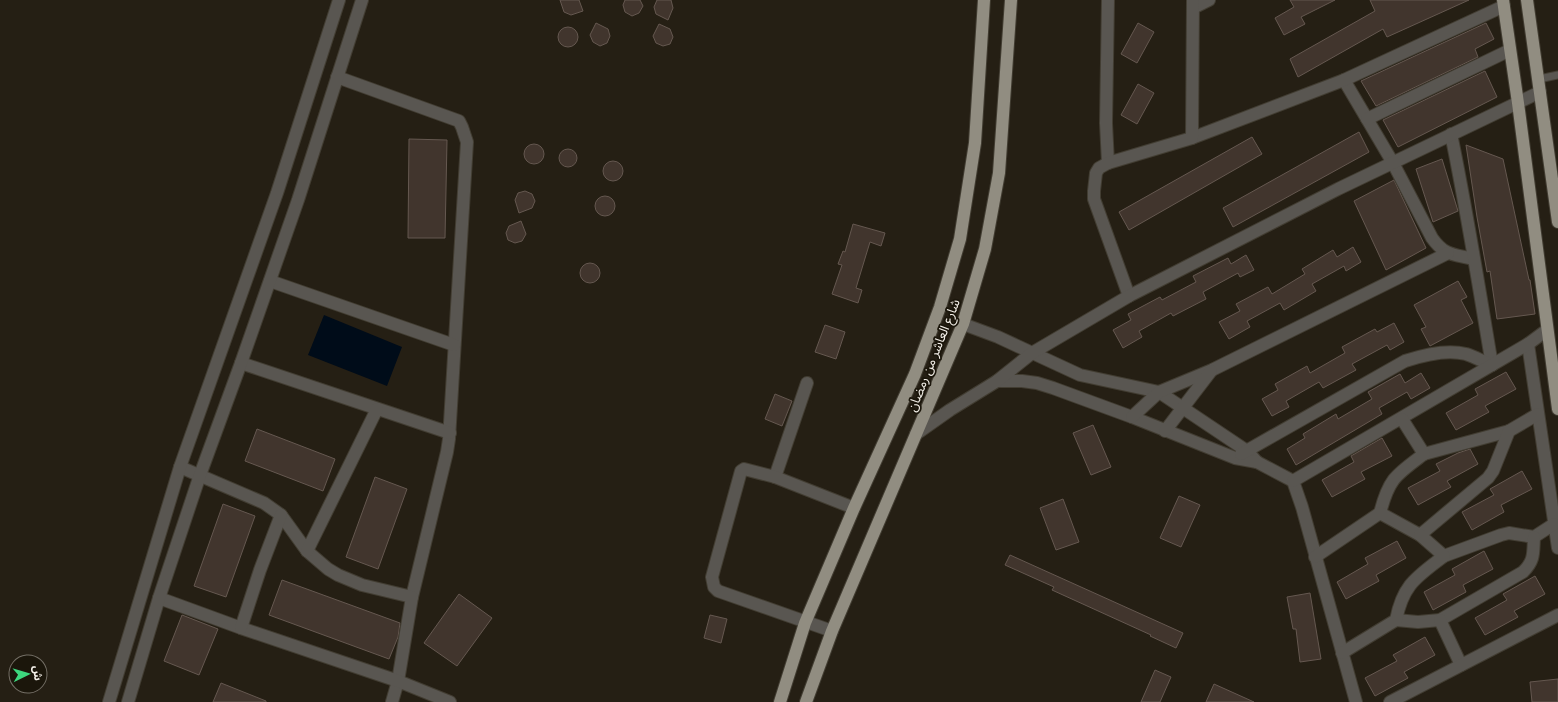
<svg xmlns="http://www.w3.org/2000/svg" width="1558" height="702" font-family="'Nunito Sans','Noto Sans Arabic',sans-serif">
	<rect width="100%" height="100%" fill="#251f14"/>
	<!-- water -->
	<path fill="#000c19" d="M 324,315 L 402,347 L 387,386 L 308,355 Z"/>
	<!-- building -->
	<g fill="#41352d" stroke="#655850">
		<path d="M 560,0 L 579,0 L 583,11 L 571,15 L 564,12 Z"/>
		<path d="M 625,0 L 640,0 L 643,6 L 639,13 L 632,16 L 625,12 L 623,5 Z"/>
		<path d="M 657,0 L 671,0 L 673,8 L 668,20 L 656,14 L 654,7 Z"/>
		<path d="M 1290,0 L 1335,0 L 1301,17 L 1305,24 L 1284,35 L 1275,18 L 1294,7 Z"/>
		<path d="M 1370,0 L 1469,0 L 1387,37 L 1383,29 L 1298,77 L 1290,59 L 1375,11 Z"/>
		<path d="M 596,23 L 608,29 L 610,36 L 607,43 L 600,46 L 593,42 L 590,35 Z"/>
		<path d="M 1138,23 L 1154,32 L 1137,63 L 1121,54 Z"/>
		<path d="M 1486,23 L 1494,39 L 1475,49 L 1478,57 L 1376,106 L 1361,81 Z"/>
		<path d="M 659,24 L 670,29 L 673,37 L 670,44 L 663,46 L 656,43 L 653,36 Z"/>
		<circle cx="568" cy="37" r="10"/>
		<path d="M 1485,71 L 1497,97 L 1398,147 L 1383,120 Z"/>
		<path d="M 1138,84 L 1154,93 L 1137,124 L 1121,115 Z"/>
		<path d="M 1359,132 L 1369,152 L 1233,227 L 1223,208 Z"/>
		<path d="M 1252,137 L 1262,154 L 1129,230 L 1119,212 Z"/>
		<path d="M 409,139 L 447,140 L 445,238 L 408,238 Z"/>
		<circle cx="534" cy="154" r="10"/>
		<path d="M 1466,145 L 1503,159 L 1529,280 L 1530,280 L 1535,314 L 1497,319 L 1490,271 L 1487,272 L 1477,217 Z"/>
		<circle cx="568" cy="158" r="9"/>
		<path d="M 1442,159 L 1458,211 L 1433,222 L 1416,169 Z"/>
		<circle cx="613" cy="171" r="10"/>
		<path d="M 1394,180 L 1426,248 L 1386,270 L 1354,201 Z"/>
		<path d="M 525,191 L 532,194 L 535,201 L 532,208 L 519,213 L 515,200 L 518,193 Z"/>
		<circle cx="605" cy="206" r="10"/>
		<path d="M 521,221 L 526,234 L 522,241 L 515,243 L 508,240 L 506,233 L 509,226 Z"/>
		<path d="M 853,224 L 885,233 L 881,246 L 870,242 L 856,288 L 862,290 L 858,303 L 832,294 L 842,265 L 838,264 L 843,251 L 845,252 Z"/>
		<path d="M 1353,247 L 1361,262 L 1346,271 L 1344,266 L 1312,284 L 1316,291 L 1284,310 L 1280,303 L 1247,321 L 1250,327 L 1229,339 L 1219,322 L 1240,311 L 1236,304 L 1268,287 L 1272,294 L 1305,274 L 1302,269 L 1333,250 L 1337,257 Z"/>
		<path d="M 1246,255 L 1254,270 L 1240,277 L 1238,273 L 1203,292 L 1206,299 L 1173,316 L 1171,313 L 1139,331 L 1142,337 L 1123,348 L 1113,330 L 1131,320 L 1128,314 L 1160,297 L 1162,300 L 1196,282 L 1193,276 L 1228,258 L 1231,264 Z"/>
		<circle cx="590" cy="273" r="10"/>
		<path d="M 1458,281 L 1467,297 L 1461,300 L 1473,323 L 1430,346 L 1421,329 L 1426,327 L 1414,305 Z"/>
		<path d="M 1394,323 L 1404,342 L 1390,350 L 1387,345 L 1352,364 L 1356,370 L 1323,388 L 1319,382 L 1286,401 L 1289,407 L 1272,416 L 1262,399 L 1278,390 L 1275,384 L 1307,366 L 1310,373 L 1345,353 L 1342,347 L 1375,329 L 1377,332 Z"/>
		<path d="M 825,325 L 845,332 L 836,359 L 815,352 Z"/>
		<path d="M 1506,372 L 1516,389 L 1485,406 L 1489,412 L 1456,430 L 1446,413 L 1478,395 L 1475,389 Z"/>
		<path d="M 1421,373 L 1430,388 L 1411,399 L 1407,392 L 1379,408 L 1382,414 L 1296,465 L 1287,449 L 1305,438 L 1303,434 L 1336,414 L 1338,419 L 1372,399 L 1368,392 L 1400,374 L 1405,383 Z"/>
		<path d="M 775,394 L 792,401 L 782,426 L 765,419 Z"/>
		<path d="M 1093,425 L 1111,467 L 1091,475 L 1073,433 Z"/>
		<path d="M 257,429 L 335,459 L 323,491 L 245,461 Z"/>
		<path d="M 1382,438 L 1392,456 L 1361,472 L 1365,479 L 1332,497 L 1322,480 L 1354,462 L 1351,456 Z"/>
		<path d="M 1470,449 L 1478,464 L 1447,481 L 1451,487 L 1418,505 L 1408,488 L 1440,471 L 1436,464 L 1458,453 Z"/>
		<path d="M 1522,471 L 1532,489 L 1501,505 L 1504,512 L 1472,530 L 1462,512 L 1494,495 L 1490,489 Z"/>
		<path d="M 375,477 L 407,489 L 378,569 L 346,557 Z"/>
		<path d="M 1179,496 L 1200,505 L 1181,547 L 1160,538 Z"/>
		<path d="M 1063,499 L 1079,542 L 1056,550 L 1040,508 Z"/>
		<path d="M 223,504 L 255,516 L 226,597 L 194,586 Z"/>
		<path d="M 1397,541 L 1406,558 L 1376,575 L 1379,581 L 1346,599 L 1337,582 L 1368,564 L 1365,558 Z"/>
		<path d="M 1484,551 L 1493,569 L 1463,585 L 1466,592 L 1433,610 L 1424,592 L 1455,575 L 1452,569 Z"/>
		<path d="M 1010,555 L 1183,633 L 1176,648 L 1150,636 L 1151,635 L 1052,590 L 1054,587 L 1005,565 Z"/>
		<path d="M 1535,576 L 1545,594 L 1514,611 L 1518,617 L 1485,635 L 1475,618 L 1507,600 L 1503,594 Z"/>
		<path d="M 282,580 L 400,623 L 398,637 L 389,659 L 269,615 Z"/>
		<path d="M 1310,593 L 1321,659 L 1300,662 L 1296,629 L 1293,629 L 1287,597 Z"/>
		<path d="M 459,594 L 492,618 L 457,666 L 424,643 Z"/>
		<path d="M 182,615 L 218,629 L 199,675 L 164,661 Z"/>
		<path d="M 710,615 L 727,619 L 721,643 L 704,638 Z"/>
		<path d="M 1425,637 L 1435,655 L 1404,672 L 1408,678 L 1375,696 L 1365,678 L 1397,661 L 1393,655 Z"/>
		<path d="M 1155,670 L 1171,677 L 1160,702 L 1141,702 Z"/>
		<path d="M 1558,679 L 1558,702 L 1532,702 L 1530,682 Z"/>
		<path d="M 221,683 L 266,701 L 266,702 L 213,702 Z"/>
		<path d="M 1214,684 L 1254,702 L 1206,702 Z"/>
	</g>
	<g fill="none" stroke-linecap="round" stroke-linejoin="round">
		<defs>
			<path id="service" d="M 1539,79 L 1558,75"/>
			<g id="minor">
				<path d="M 1193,8 L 1209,0"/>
				<path d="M 337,77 L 459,121 L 462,127 L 467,142 L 449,439 L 447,452 L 412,597"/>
				<path d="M 1344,80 L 1393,163 L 1432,238 C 1445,256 1453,254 1473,259"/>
				<path d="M 1367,119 L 1510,50"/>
				<path d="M 1451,134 C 1467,211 1479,288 1492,365"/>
				<path d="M 1192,138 L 1344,80 L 1504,6"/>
				<path d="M 1108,163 L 1106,123 L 1108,0"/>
				<path d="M 270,281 L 454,345"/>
				<path d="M 1129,296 L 1094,199 L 1094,191 L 1096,173 L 1099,168 L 1108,163 L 1192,138 L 1193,0"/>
				<path d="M 963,324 L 998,337 L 1080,375 L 1159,392 L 1247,451 L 1257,462"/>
				<path d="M 1528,344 L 1558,548"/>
				<path d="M 241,363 L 450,433"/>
				<path d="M 997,381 L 1022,381 L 1037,383 L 1053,388 L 1132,417 L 1235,458 L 1257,462 L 1293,481 L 1302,507 L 1356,702"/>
				<path d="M 1132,417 L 1159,392 L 1212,370 L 1448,253"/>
				<path d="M 1165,431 L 1211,371"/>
				<path d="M 916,434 L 950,410 L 997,381 L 1032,353 L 1129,296 L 1338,189 L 1540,92"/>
				<path d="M 1241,454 L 1405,361 C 1423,355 1447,349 1466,354 C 1475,357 1484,362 1492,365"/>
				<path d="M 1424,454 L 1509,431"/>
				<path d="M 180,467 L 264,503 L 281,515 L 307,551 L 328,569 L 338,575 L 362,585 L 412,597 L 398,681 L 392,702"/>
				<path d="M 775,477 L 807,383"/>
				<path d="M 1293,481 L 1528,344 L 1547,330"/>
				<path d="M 1380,513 C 1389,478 1396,475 1424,454 L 1402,419"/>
				<path d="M 307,551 L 377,409"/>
				<path d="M 1444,556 L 1501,535 L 1509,533 L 1534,537 L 1554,524"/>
				<path d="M 1315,557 L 1380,513 L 1420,535 L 1488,478 L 1493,471 L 1509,431 L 1538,414"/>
				<path d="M 159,598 L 241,628 L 398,681 L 450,702"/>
				<path d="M 1396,620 L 1418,622 L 1440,620 L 1523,572 C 1535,560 1533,553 1534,537"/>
				<path d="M 1440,620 L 1461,665"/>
				<path d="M 241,628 L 260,570 L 281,515"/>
				<path d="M 832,631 L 718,591 L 714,587 L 712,577 L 741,471 L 744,469 L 775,477 L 854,508"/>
				<path d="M 1342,653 L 1396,620 C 1403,584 1417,577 1444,556 L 1420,535"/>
				<path d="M 109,702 L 180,467 L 277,193 L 339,0"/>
				<path d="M 128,702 L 159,598 L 200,475 L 241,363 L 298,200 L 362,0"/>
				<path d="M 1390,702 L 1558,615"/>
			</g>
			<g id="primary">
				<path d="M 1503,0 L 1518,103 L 1558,409"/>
				<path d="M 1527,0 L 1558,222"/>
				<path d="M 780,702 L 805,623 L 854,508 L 915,374 L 940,307 L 960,239 L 975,143 L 984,0"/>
				<path d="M 806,702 L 832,631 L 963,324 L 985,249 L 999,173 L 1011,0"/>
			</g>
		</defs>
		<!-- service casing -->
		<use href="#service" stroke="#423d32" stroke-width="9"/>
		<!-- minor casing -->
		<use href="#minor" stroke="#423d32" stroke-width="14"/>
		<!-- primary casing -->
		<use href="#primary" stroke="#423d32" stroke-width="14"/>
		<!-- service -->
		<use href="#service" stroke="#595651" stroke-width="7"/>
		<!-- minor -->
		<use href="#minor" stroke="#595651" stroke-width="12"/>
		<!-- primary -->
		<use href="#primary" stroke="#918d81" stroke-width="12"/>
	</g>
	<g text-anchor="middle" stroke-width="3.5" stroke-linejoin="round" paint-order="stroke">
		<!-- street labels -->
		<g font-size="13" fill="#f6f2eb" stroke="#1b160b">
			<text transform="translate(933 355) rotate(-68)" y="5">شارع العاشر من رمضان</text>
		</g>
	</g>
	<!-- north arrow -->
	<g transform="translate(28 674) rotate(85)"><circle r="19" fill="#1b160b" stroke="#736e65"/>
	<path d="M0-3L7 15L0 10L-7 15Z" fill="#3dd77e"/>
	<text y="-6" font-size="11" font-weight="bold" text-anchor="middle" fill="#f6f2eb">ش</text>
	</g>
</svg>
